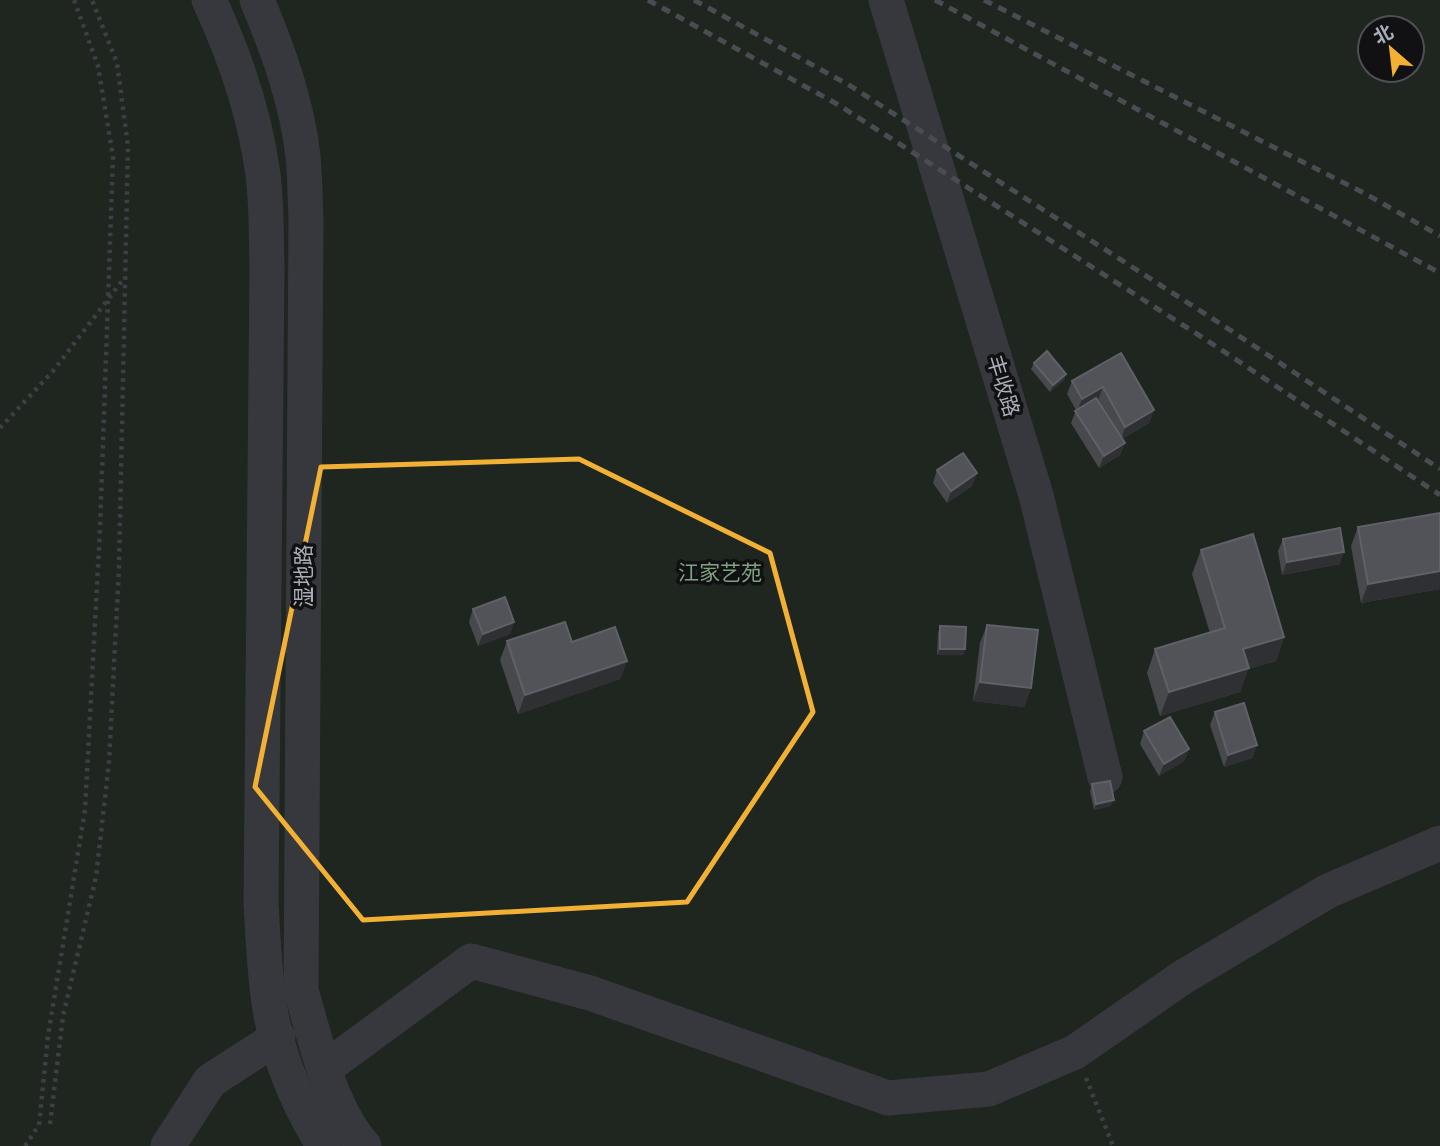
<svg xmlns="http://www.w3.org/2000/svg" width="1440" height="1146" font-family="Lato,'Noto Sans SC',sans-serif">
	<rect width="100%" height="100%" fill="#161618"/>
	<!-- green -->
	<path fill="#1e261f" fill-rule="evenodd" d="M 0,0 L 1440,0 L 1440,1146 L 0,1146 ZM 1370,28 L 1412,28 L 1412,70 L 1370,70 Z"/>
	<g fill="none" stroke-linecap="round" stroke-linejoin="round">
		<!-- path -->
		<g stroke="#3d3f44" stroke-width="4.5" stroke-dasharray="3.5 5" stroke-linecap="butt">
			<path d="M 0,428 L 53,371 L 125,277"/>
			<path d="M 1086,1078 L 1113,1146"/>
			<path d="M 50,1124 L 63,1016 L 96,877 L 109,762 L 119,568 L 128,146 L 117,63 L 92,0"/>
			<path d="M 25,1146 L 39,1125 L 48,1036 L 85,810 L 100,529 L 113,157 L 98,66 L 74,0"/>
		</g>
		<!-- minor -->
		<g stroke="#37383d" stroke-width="35">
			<path d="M 209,0 C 235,56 255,114 263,175 C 267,205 266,237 267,267 L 261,904 C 263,934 264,965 268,995 C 274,1047 296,1102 324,1146"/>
			<path d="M 257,0 C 278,50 297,102 303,156 C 305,177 305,199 306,220 L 301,990 C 316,1041 329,1106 364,1146"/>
			<path d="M 886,0 L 1036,495 L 1105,777"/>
			<path d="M 324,1069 L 471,961 L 590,993 L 888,1098 L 989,1089 L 1075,1052 L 1183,977 L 1328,891 L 1440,843"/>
			<path d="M 168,1146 L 210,1081 L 278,1037"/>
		</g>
		<!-- rail -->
		<g stroke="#4a4c52" stroke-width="5" stroke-dasharray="9 7" stroke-linecap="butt">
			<path d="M 648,0 L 837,104 L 1211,343 L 1440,495"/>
			<path d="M 694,0 L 849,85 L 1224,326 L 1440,469"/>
			<path d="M 935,0 L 1440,273"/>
			<path d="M 984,0 L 1364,193 L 1440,236"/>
		</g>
	</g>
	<!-- wall -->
	<g fill="#47494d">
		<path d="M 1121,353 L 1154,410 L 1149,423 L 1122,439 L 1125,443 L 1120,455 L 1099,468 L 1071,423 L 1076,410 L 1067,394 L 1072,381 Z"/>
		<path d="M 1034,363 L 1066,374 L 1064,380 L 1050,392 L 1031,369 Z"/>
		<path d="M 937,470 L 977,473 L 972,486 L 947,503 L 933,483 Z"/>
		<path d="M 1440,513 L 1440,589 L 1361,603 L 1351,546 L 1358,527 Z"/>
		<path d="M 1283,539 L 1340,564 L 1282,575 L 1278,551 Z"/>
		<path d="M 1201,550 L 1284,637 L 1276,661 L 1248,669 L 1240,692 L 1160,716 L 1147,673 L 1155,649 L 1210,633 L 1192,574 Z"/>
		<path d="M 473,609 L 514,622 L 510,634 L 478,646 L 469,622 Z"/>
		<path d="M 987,625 L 1031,688 L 1024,707 L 973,701 L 980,643 Z"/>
		<path d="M 940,626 L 965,649 L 963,655 L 937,655 L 938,633 Z"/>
		<path d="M 507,641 L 572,642 L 627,661 L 620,679 L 518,714 L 500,660 Z"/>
		<path d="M 1215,712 L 1257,745 L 1252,758 L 1224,767 L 1210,725 Z"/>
		<path d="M 1144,731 L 1189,749 L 1184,761 L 1159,776 L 1140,744 Z"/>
		<path d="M 1092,784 L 1111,806 L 1094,810 L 1090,791 Z"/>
	</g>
	<!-- shaded-wall -->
	<g fill="#2f3033">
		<path d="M 1066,374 L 1064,380 L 1050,392 L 1053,385 Z"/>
		<path d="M 1103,387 L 1098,400 L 1077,412 L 1082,399 Z"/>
		<path d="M 1154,410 L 1149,423 L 1121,440 L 1125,427 Z"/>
		<path d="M 1125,443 L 1120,455 L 1099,468 L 1104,456 Z"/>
		<path d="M 977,473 L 972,486 L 947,503 L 951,491 Z"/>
		<path d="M 1344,552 L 1340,564 L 1282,575 L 1287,562 Z"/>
		<path d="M 1440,571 L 1440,589 L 1361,603 L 1368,584 Z"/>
		<path d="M 514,622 L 510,634 L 478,646 L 483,634 Z"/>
		<path d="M 1284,637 L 1276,661 L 1248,669 L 1240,692 L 1160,716 L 1169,692 L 1243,649 Z"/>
		<path d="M 940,649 L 965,649 L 963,655 L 937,655 Z"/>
		<path d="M 627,661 L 620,679 L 518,714 L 525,695 Z"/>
		<path d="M 980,682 L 1031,688 L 1024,707 L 973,701 Z"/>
		<path d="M 1257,745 L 1252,758 L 1224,767 L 1228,755 Z"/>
		<path d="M 1189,749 L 1184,761 L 1159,776 L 1164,764 Z"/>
		<path d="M 1114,800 L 1111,806 L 1094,810 L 1096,804 Z"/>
	</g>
	<!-- building -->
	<g fill="#525359" stroke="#5f6168" stroke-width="2">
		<path d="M 1047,351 L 1066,374 L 1053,385 L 1034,363 Z"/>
		<path d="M 1121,353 L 1154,410 L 1125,427 L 1103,387 L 1082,399 L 1072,381 Z"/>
		<path d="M 1096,398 L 1125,443 L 1104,456 L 1075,411 Z"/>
		<path d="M 963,453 L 977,473 L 951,491 L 937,470 Z"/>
		<path d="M 1440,513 L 1440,571 L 1368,584 L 1358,527 Z"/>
		<path d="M 1340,528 L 1344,552 L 1287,562 L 1283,539 Z"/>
		<path d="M 1253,534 L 1284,637 L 1243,649 L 1249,668 L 1169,692 L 1155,649 L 1225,628 L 1201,550 Z"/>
		<path d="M 505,597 L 514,622 L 483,634 L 473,609 Z"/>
		<path d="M 565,622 L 572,642 L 615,627 L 627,661 L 525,695 L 507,641 Z"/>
		<path d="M 987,625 L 1038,630 L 1031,688 L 980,682 Z"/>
		<path d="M 940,626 L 966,627 L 965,649 L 940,649 Z"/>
		<path d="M 1244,703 L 1257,745 L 1228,755 L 1215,712 Z"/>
		<path d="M 1170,717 L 1189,749 L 1164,764 L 1144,731 Z"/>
		<path d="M 1110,781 L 1114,800 L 1096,804 L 1092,784 Z"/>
	</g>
	<!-- marked area -->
	<path fill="none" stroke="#f2b134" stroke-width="5" stroke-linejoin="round" d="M 579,459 L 770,553 L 813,712 L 687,902 L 363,920 L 255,787 L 321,467 Z"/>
	<g text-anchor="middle" stroke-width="7" stroke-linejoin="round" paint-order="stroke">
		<!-- street labels -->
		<g font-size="21" fill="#a8adb8" stroke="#111113">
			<text transform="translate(1003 386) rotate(73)" y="7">丰收路</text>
			<text transform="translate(304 576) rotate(-90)" y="7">湿地路</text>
		</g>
		<!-- park labels -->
		<g font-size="21" fill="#7fa381" stroke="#111113">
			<text x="720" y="580">江家艺苑</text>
		</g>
	</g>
	<!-- north arrow -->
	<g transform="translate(1391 49) rotate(332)"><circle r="33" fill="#111113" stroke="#4d4f55" stroke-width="2"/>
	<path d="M0-5L12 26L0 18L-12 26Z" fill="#f2b134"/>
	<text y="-10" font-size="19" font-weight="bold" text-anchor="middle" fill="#a8adb8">北</text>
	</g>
</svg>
